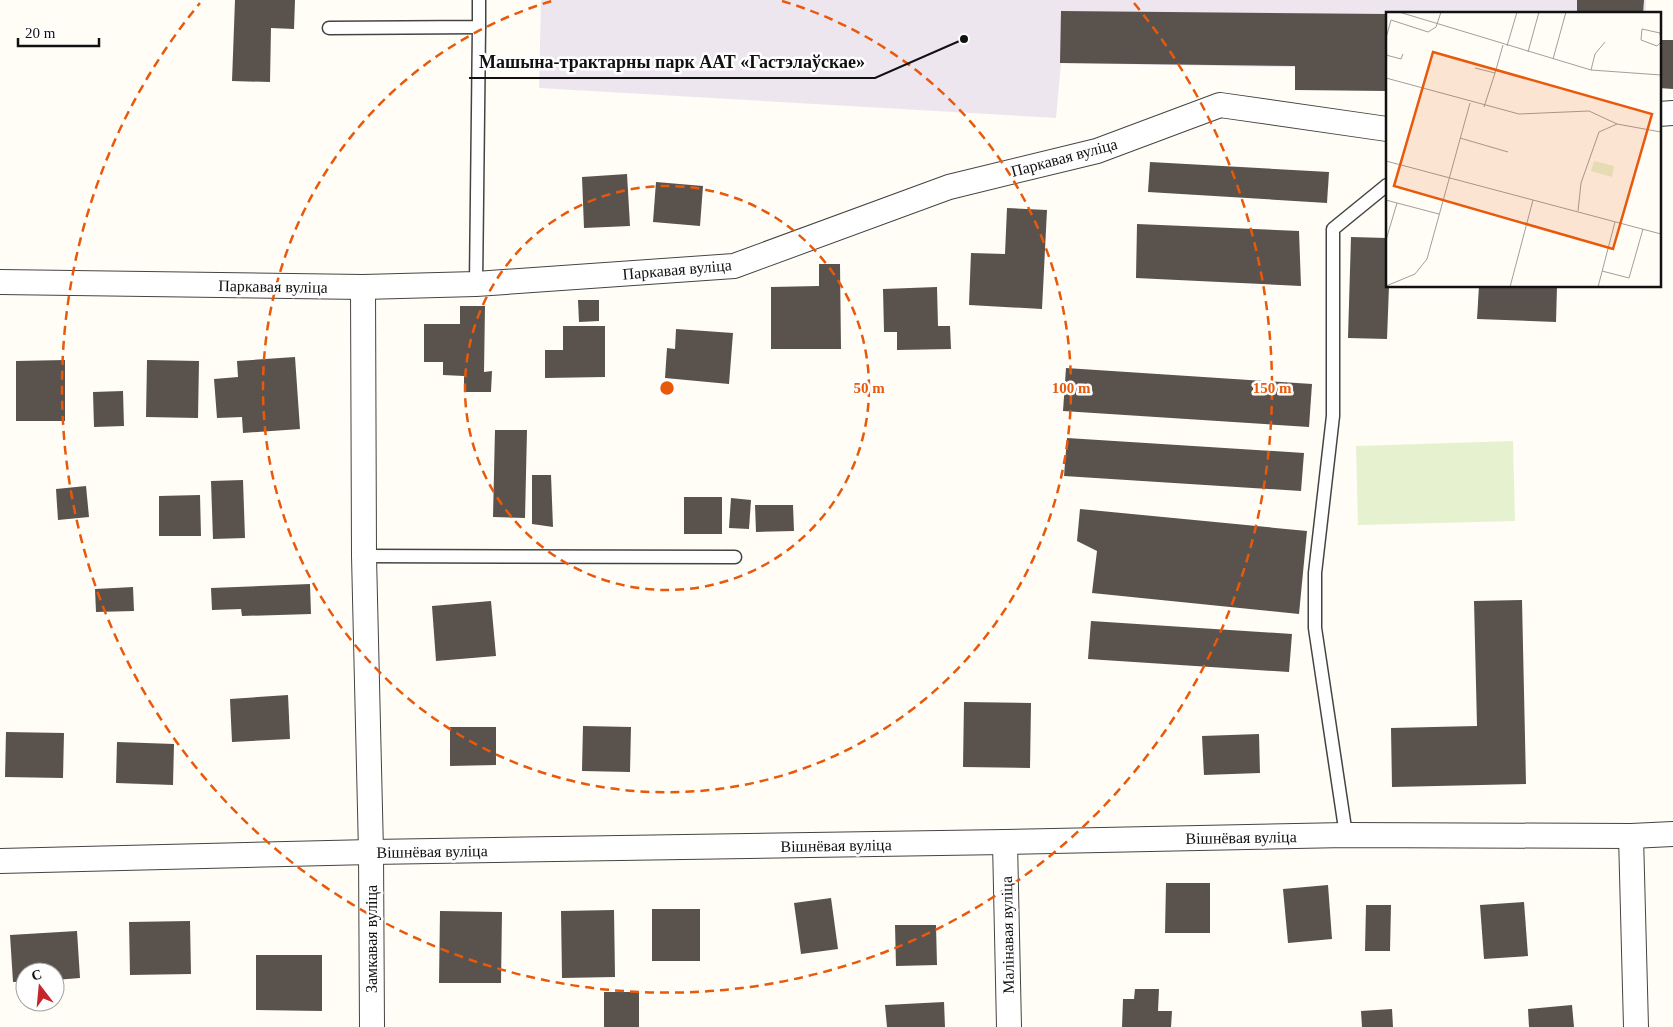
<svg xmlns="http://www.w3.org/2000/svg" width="1673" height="1027" font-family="Georgia,serif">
	<rect width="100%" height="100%" fill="#fffdf5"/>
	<!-- industrial -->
	<path fill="#eee6ef" d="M 541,0 L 1646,0 L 1646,14 L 1387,14 L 1387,69 L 1061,63 L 1056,118 L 539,88 Z"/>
	<!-- pitch -->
	<path fill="#e6f2cf" d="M 1513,441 L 1515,521 L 1358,525 L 1356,446 Z"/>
	<!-- building -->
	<g fill="#5a524d">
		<path d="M 235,0 L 295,0 L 294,29 L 271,28 L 270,82 L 232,81 Z"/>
		<path d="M 1577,0 L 1644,0 L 1643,14 L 1577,14 Z"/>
		<path d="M 1061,11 L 1387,14 L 1387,91 L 1295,90 L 1295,66 L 1060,63 Z"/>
		<path d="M 1659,40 L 1673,40 L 1673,89 L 1659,88 Z"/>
		<path d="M 1150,162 L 1329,172 L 1327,203 L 1148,192 Z"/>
		<path d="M 627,174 L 630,226 L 584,228 L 582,177 Z"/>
		<path d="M 656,182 L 703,186 L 700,226 L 653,222 Z"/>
		<path d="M 1007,208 L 1047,210 L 1042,309 L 969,305 L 971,253 L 1005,254 Z"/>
		<path d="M 1137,224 L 1299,231 L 1301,286 L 1136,278 Z"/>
		<path d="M 1351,237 L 1387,238 L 1387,286 L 1389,286 L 1387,339 L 1348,338 Z"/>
		<path d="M 819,264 L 840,264 L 841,349 L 771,349 L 771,287 L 819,286 Z"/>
		<path d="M 1479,286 L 1557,286 L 1556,322 L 1477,319 Z"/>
		<path d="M 937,287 L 938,326 L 950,326 L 951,349 L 897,350 L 897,332 L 884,332 L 883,289 Z"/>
		<path d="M 578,300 L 599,300 L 599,321 L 579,322 Z"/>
		<path d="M 460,306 L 485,306 L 484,372 L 492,371 L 491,392 L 464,392 L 464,376 L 443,375 L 443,362 L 424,362 L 424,324 L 460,324 Z"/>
		<path d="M 563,326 L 605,326 L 605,377 L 545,378 L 545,350 L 563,350 Z"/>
		<path d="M 676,329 L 733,333 L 729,384 L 665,378 L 667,348 L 675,349 Z"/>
		<path d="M 295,357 L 300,429 L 243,433 L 242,417 L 217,418 L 214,379 L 238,377 L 237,361 Z"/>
		<path d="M 65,360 L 65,421 L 16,421 L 16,361 Z"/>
		<path d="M 147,360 L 199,361 L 198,418 L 146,417 Z"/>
		<path d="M 1066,368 L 1312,384 L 1309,427 L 1063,411 Z"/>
		<path d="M 123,391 L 124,426 L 94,427 L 93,392 Z"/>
		<path d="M 495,430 L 527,430 L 525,518 L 493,517 Z"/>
		<path d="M 1067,438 L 1304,453 L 1301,491 L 1064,476 Z"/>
		<path d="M 532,475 L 551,475 L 553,527 L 532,524 Z"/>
		<path d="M 243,480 L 245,538 L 213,539 L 211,481 Z"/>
		<path d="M 86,486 L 89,517 L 58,520 L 56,489 Z"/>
		<path d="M 200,495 L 201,536 L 159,536 L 159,496 Z"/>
		<rect x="684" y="497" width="38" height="37"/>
		<path d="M 731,498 L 751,500 L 749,529 L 729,528 Z"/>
		<path d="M 755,505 L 793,505 L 794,531 L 756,532 Z"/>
		<path d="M 1080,509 L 1307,531 L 1299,614 L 1092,593 L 1097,551 L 1077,541 Z"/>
		<path d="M 310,584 L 311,614 L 242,616 L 241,609 L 212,610 L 211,588 Z"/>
		<path d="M 133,587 L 134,611 L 96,612 L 95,589 Z"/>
		<path d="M 1522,600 L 1526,784 L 1392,787 L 1391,728 L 1477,726 L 1474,601 Z"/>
		<path d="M 491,601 L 496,656 L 436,661 L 432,606 Z"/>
		<path d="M 1091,621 L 1292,634 L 1289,672 L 1088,659 Z"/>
		<path d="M 288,695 L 290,739 L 232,742 L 230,699 Z"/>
		<path d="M 964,702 L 1031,703 L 1030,768 L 963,767 Z"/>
		<path d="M 583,726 L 631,727 L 630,772 L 582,771 Z"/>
		<path d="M 450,727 L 496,727 L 496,765 L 450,766 Z"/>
		<path d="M 6,732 L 64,733 L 63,778 L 5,777 Z"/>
		<path d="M 1259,734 L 1260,773 L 1204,775 L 1202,736 Z"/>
		<path d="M 117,742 L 174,744 L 173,785 L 116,783 Z"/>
		<path d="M 1166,883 L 1210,883 L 1210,933 L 1165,933 Z"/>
		<path d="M 1328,885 L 1332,939 L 1288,943 L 1283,889 Z"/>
		<path d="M 831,898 L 838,949 L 801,954 L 794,903 Z"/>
		<path d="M 1524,902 L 1528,956 L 1484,959 L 1480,905 Z"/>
		<path d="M 1366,905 L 1391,905 L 1390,951 L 1365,951 Z"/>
		<rect x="652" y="909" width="48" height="52"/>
		<path d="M 614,910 L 615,977 L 562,978 L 561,911 Z"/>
		<path d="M 440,911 L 502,912 L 501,983 L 439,983 Z"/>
		<path d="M 190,921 L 191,974 L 130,975 L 129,922 Z"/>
		<path d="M 895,925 L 936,925 L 937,965 L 896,966 Z"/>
		<path d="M 77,931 L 80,978 L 55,980 L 55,972 L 25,972 L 25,982 L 13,982 L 10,935 Z"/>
		<path d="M 256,955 L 322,955 L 322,1011 L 256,1010 Z"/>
		<path d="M 1135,989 L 1159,989 L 1158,1011 L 1172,1011 L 1171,1027 L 1122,1027 L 1123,999 L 1134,999 Z"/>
		<rect x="604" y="992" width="35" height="35"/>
		<path d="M 944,1002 L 945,1027 L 887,1027 L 885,1005 Z"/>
		<path d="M 1572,1005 L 1574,1027 L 1529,1027 L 1528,1009 Z"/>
		<path d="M 1392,1009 L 1393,1027 L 1362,1027 L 1361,1011 Z"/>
	</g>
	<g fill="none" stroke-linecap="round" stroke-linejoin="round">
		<defs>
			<g id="lane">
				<path d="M 329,28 L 479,27 L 479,0"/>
				<path d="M 476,284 L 479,27"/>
				<path d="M 364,556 L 735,557"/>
				<path d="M 1346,835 L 1315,628 L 1315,573 L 1333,416 L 1333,229 L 1387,185"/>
			</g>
			<g id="street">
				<path d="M 1659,114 L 1673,113"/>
				<path d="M 0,282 L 363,287 L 476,284 L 734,266 L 949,187 L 1097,151 L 1220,105 L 1387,129"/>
				<path d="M 363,287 L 364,556 L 371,852 L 372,1027"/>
				<path d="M 1631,836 L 1636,1027"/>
				<path d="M 1005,842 L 1009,1027"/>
				<path d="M 0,861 L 371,852 L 1005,842 L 1346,835 L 1631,836 L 1673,834"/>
			</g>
		</defs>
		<!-- lane casing -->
		<use href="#lane" stroke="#444" stroke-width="15"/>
		<!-- street casing -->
		<use href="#street" stroke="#444" stroke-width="26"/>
		<!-- lane -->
		<use href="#lane" stroke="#fff" stroke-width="12"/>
		<!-- street -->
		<use href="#street" stroke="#fff" stroke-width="24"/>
	</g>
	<!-- distance rings -->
	<g fill="none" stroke="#e8590c" stroke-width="2.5" stroke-dasharray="9 6">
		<circle cx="667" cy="388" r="202"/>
		<path d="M782 1A404 404 0 1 1 552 1"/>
		<path d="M1134 3A605 605 0 1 1 200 3"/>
	</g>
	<g text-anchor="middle" stroke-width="5" stroke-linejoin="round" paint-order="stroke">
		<!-- street labels -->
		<g font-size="16" fill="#111" stroke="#fff">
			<text transform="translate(1064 157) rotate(-15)" y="6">Паркавая вуліца</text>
			<text transform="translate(677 269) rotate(-5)" y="6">Паркавая вуліца</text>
			<text transform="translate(273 286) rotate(1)" y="6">Паркавая вуліца</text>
			<text transform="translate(1241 837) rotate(-1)" y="6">Вішнёвая вуліца</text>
			<text transform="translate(836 845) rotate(-1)" y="6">Вішнёвая вуліца</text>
			<text transform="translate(432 851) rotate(-1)" y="6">Вішнёвая вуліца</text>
			<text transform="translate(1007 935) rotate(-91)" y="6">Малінавая вуліца</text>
			<text transform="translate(371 939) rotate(-90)" y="6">Замкавая вуліца</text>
		</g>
	</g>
	<!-- overview -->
	<g transform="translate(1386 12)">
		<rect width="275" height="275" fill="#fffdf5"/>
		<path d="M 208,149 L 228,154 L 226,165 L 205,159 Z" fill="#e6f2cf"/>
		<path fill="none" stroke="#a09f9a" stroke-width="1" d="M 13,0 L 205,58 L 275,63M 0,26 L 5,8 L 42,20 L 50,15 L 55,0M 275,29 L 274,21 L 256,17 L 255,28 L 271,34 L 275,30M 121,34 L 131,0M 142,40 L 153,0M 0,43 L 15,47 L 17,42M 167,47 L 180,0M 89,56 L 109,61 L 117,33M 205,58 L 209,42 L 219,30M 0,66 L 133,102 L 203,99 L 231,112 L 275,120M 98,95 L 109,61M 74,126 L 122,140M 0,149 L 275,222M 0,188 L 11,191 L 0,228M 11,191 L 53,202M 192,199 L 195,171 L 213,120 L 231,112M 216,259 L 243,266 L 257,217M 0,274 L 29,262 L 41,247 L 84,91M 124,275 L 147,188M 212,275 L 229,210"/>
		<path fill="#e8590c" fill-opacity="0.15" stroke="#e8590c" stroke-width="2.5" d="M 47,40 L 266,102 L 227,237 L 8,174 Z"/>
		<rect width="275" height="275" fill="none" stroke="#111" stroke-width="2.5"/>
	</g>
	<circle cx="667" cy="388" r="8" fill="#e8590c" stroke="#fff" stroke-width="2.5"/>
	<g font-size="15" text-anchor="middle" font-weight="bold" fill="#e8590c" stroke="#fff" stroke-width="5" stroke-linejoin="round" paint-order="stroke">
		<text x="869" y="393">50 m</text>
		<text x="1071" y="393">100 m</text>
		<text x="1272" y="393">150 m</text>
	</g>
	<!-- callouts -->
	<path fill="none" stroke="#111" stroke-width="2" d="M964 39L875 78H469"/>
	<circle fill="#111" stroke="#fff" stroke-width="2" cx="964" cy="39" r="5"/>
	<g font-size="18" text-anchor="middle" font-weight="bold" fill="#111" stroke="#fff" stroke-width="5" stroke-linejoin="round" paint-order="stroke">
		<text x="672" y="68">Машына-трактарны парк ААТ «Гастэлаўскае»</text>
	</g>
	<!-- north arrow -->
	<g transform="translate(40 987) rotate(344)"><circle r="24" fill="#ffffff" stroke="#a0a0a0"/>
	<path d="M0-4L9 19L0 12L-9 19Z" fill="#c4262e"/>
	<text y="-8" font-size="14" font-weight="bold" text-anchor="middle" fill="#111111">С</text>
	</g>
	<!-- scale -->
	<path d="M18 38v8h81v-8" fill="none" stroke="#111111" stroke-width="2.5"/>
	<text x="25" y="38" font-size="15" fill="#111111" stroke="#ffffff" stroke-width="4" paint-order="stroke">20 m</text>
</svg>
